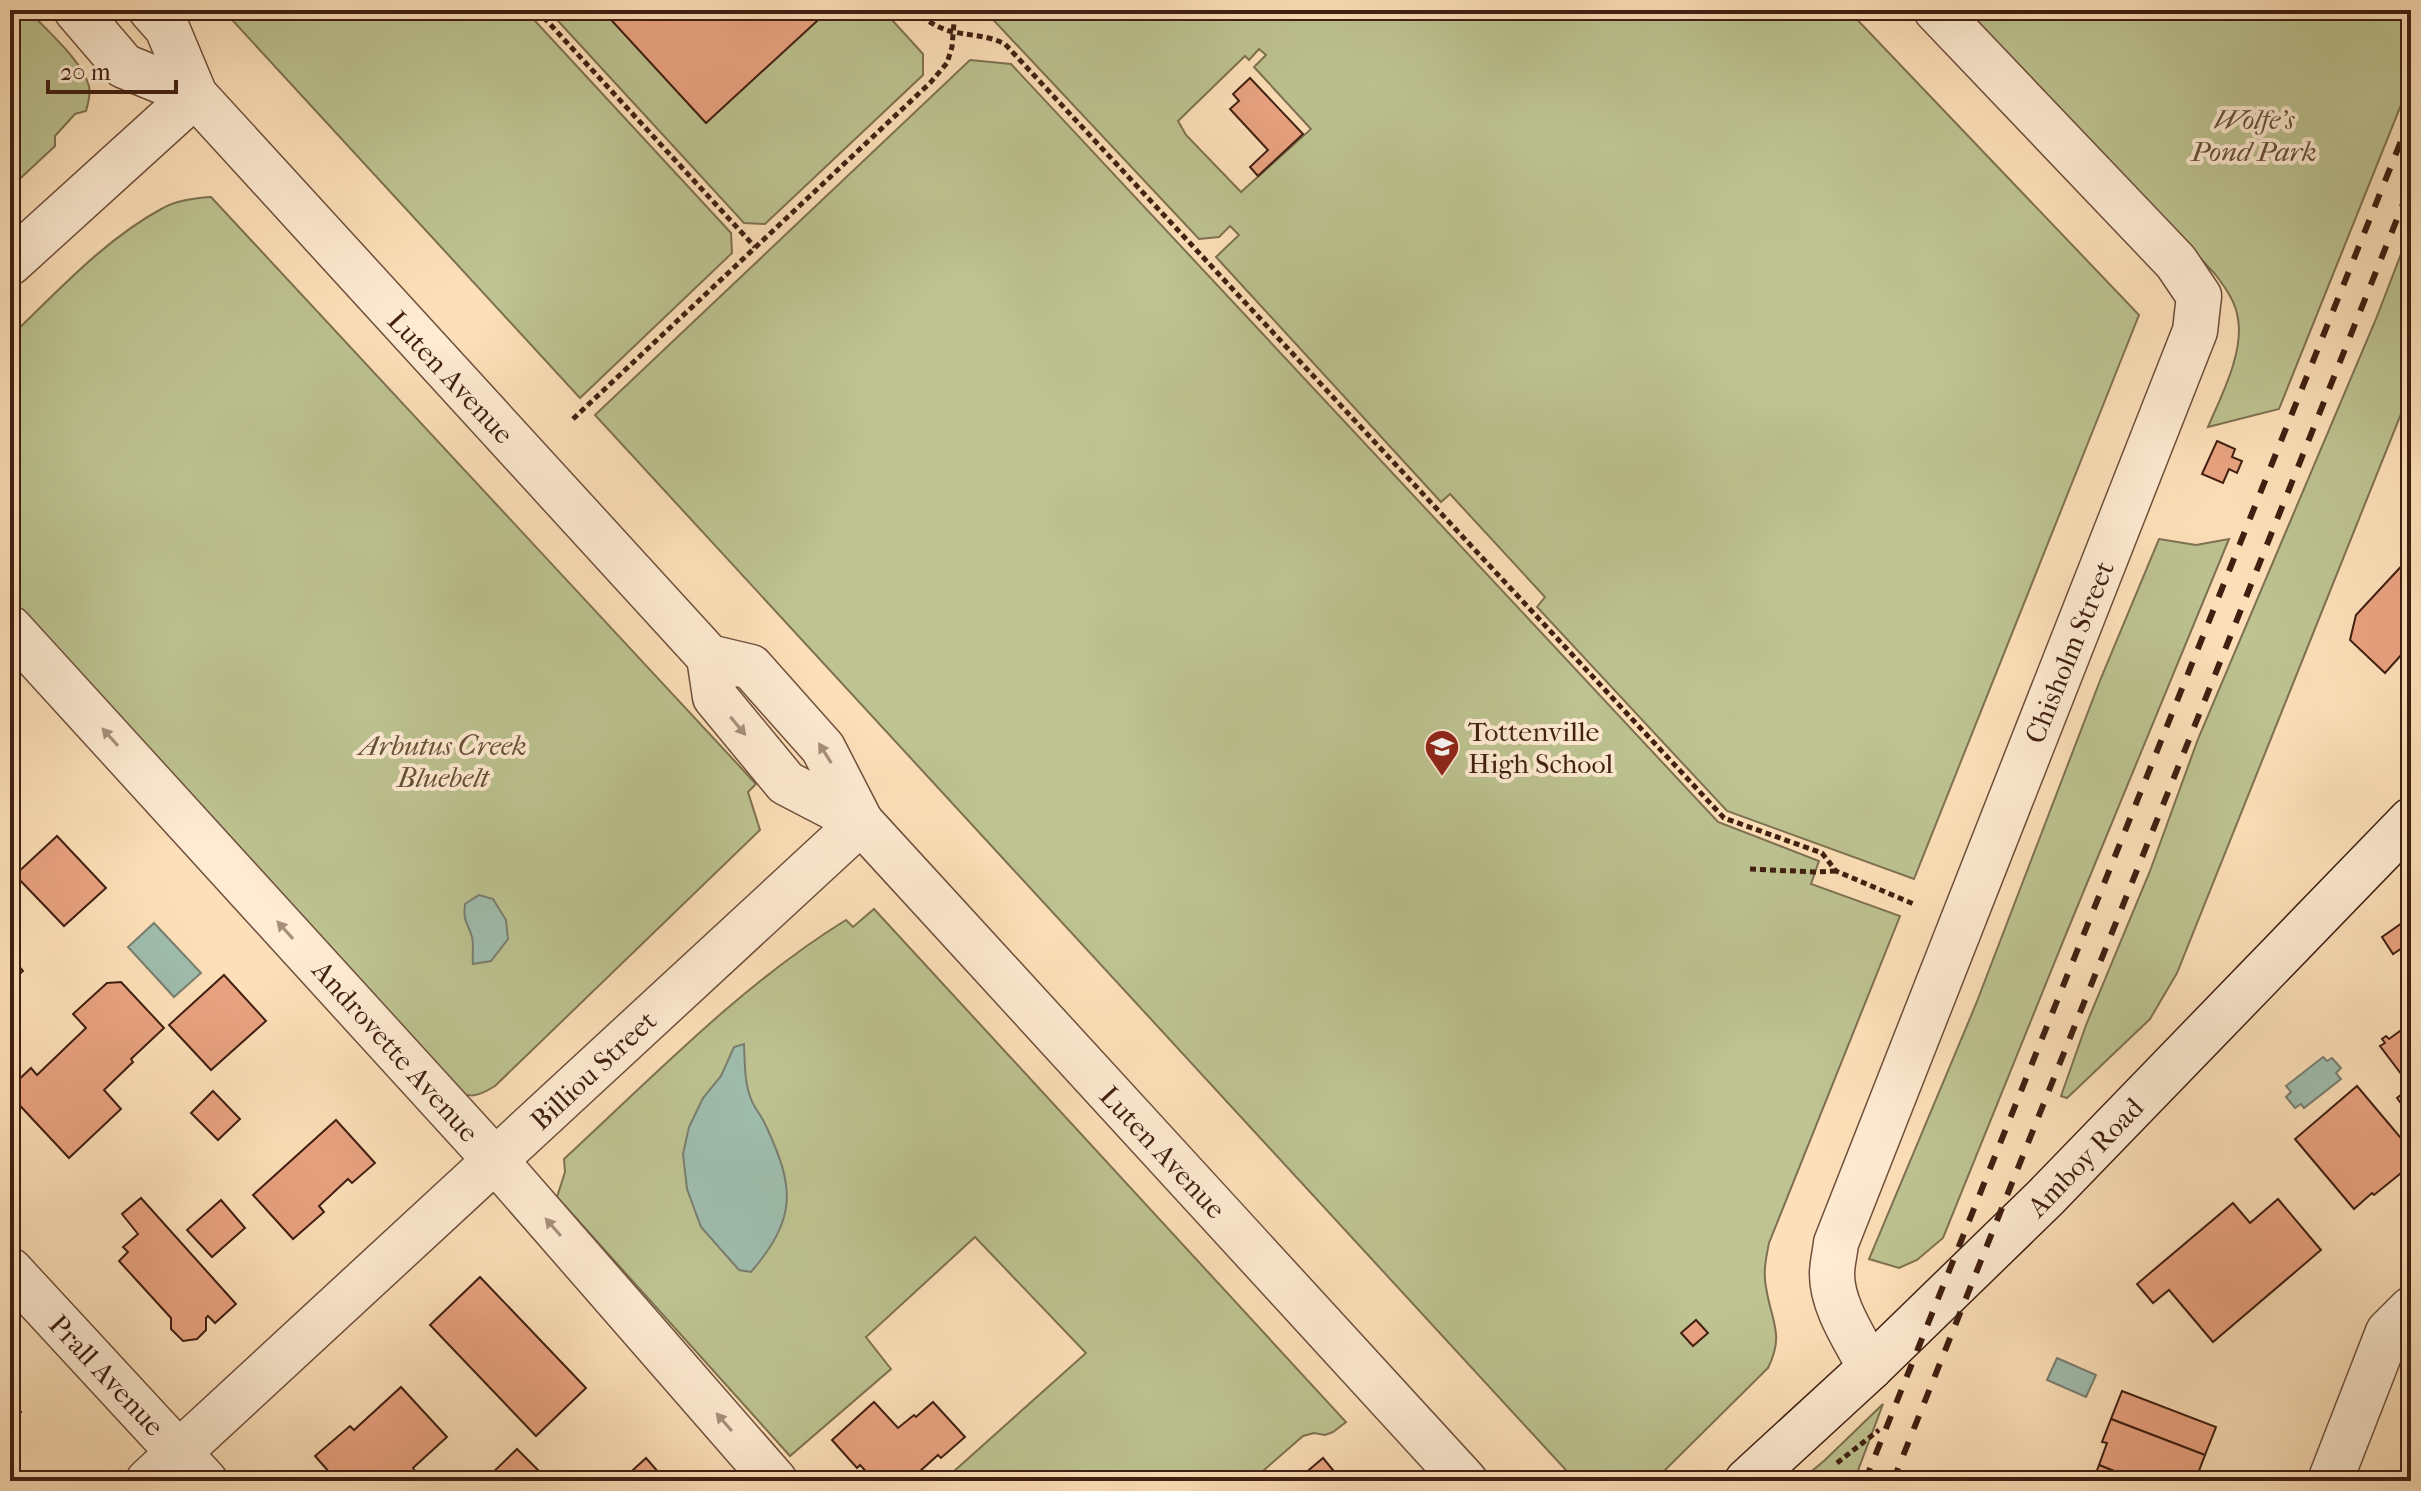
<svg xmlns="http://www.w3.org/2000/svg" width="2421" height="1491" font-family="'IM FELL French Canon',serif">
	<rect width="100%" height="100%" fill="#fde0b9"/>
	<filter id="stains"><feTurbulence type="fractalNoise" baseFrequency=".0025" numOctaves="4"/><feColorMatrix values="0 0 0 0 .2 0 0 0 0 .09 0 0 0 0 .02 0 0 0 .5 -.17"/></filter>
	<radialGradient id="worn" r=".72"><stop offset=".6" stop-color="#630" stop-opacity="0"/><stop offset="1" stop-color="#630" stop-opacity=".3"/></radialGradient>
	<!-- green -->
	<g fill="#bdc391" stroke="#7e7151" stroke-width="2" fill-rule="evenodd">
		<path d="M 10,10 L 28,10 C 46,30 82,60 89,86 C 91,95 88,103 86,111 L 75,114 L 55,136 L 55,146 L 10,188 Z"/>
		<path d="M 223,10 L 525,10 L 731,233 L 732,253 L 580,398 Z"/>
		<path d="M 548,10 L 883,10 L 923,54 L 923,75 L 765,224 L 744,223 Z"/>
		<path d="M 984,10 L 1848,10 L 2139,315 L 1914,879 L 1727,811 L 1537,607 L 1545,597 L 1450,494 L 1441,502 L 1216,257 L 1239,235 L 1230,226 L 1219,237 L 1199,239 ZM 1259,49 L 1266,55 L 1254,67 L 1311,129 L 1241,192 L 1186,135 L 1178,121 L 1245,56 L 1249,60 Z"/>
		<path d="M 1967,10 L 2411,10 L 2411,80 L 2279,409 L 2208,427 C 2221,396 2244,353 2238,319 C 2236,302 2225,287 2215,274 Z"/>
		<path d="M 970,60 L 1011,64 L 1718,822 L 1819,861 L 1811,884 L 1900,916 L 1769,1243 C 1766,1258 1763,1272 1766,1287 C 1771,1321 1785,1334 1768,1368 L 1654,1481 L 1576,1481 L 595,415 Z"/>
		<path d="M 211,197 L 756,784 L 748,792 L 760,830 L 495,1086 C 479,1096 469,1100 452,1088 L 10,605 L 10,337 C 57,292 105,239 163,208 C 177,200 195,198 211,197 Z"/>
		<path d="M 2411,228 L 2411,389 L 2177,973 L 2150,1019 L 2067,1098 L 2061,1096 L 2086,1025 L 2150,871 L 2198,739 L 2376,319 Z"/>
		<path d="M 2159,539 L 2196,545 L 2229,539 L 2064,939 L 1943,1238 L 1917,1260 L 1899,1268 L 1869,1259 L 1976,1004 L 2101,678 Z"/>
		<path d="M 874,909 L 1346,1422 L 1333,1432 L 1325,1435 L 1314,1433 L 1303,1436 L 1264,1470 L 1261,1481 L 943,1481 L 1086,1353 L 975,1237 L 866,1337 L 891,1369 L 790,1456 L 557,1197 L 565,1172 L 564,1159 C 653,1077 742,984 846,920 L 853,927 Z"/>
		<path d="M 1883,1404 L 1854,1481 L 1800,1481 L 1825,1460 Z"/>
	</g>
	<!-- water -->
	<g fill="#9fbdae" stroke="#797e6f" stroke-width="2">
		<path d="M 479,895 L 493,899 L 506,920 L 508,939 L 491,961 L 473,964 C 472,955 474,945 472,937 C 467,921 463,922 465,904 Z"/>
		<path d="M 154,923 L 201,973 L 174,997 L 128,947 Z"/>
		<path d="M 744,1044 C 745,1061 744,1082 751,1099 C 754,1108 762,1116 766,1126 C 795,1188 797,1218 751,1272 L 739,1270 L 701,1227 L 687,1189 L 683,1154 L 689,1127 L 703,1098 L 721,1076 L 734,1047 Z"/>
		<path d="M 2323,1057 L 2327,1061 L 2332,1058 L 2341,1068 L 2336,1073 L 2341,1079 L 2304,1108 L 2301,1104 L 2295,1108 L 2286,1097 L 2291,1092 L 2286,1086 Z"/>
		<path d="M 2057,1358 L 2096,1375 L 2086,1397 L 2047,1380 Z"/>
	</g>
	<!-- building -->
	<g fill="#eaa381" stroke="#401f11" stroke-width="2">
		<path d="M 602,10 L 829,10 L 706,123 Z"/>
		<path d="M 1250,78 L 1303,134 L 1258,176 L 1250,167 L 1268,150 L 1230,109 L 1239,101 L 1233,94 Z"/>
		<path d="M 2217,441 L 2235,449 L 2232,457 L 2242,461 L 2237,473 L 2229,469 L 2223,483 L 2202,474 Z"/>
		<path d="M 2408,559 L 2411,562 L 2411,644 L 2385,673 L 2350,640 L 2356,615 Z"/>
		<path d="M 57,836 L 106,888 L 64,926 L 15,875 Z"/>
		<path d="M 2405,921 L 2411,930 L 2411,942 L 2393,954 L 2382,937 Z"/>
		<path d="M 10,956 L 23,971 L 10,983 Z"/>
		<path d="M 224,975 L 266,1021 L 211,1070 L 169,1025 Z"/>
		<path d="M 121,982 L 164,1028 L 131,1059 L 133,1062 L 104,1090 L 121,1109 L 69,1158 L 10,1095 L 10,1088 L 31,1068 L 37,1075 L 86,1028 L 73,1014 L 107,983 Z"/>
		<path d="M 2411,1023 L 2411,1117 L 2397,1098 L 2411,1087 L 2380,1046 L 2385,1043 L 2382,1039 L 2386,1036 L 2389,1039 Z"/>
		<path d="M 2357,1086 L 2411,1150 L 2411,1165 L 2374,1195 L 2372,1193 L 2354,1209 L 2295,1139 Z"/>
		<path d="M 213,1091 L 240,1119 L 218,1140 L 191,1113 Z"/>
		<path d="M 336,1120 L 375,1163 L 352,1183 L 348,1179 L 319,1206 L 324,1212 L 293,1239 L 253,1195 Z"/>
		<path d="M 141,1198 L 236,1304 L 215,1323 L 208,1316 L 206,1318 L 206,1330 L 197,1339 L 183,1341 L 171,1329 L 171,1318 L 119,1261 L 128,1252 L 123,1247 L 138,1234 L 122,1214 Z"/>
		<path d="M 2278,1199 L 2321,1250 L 2213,1342 L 2169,1290 L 2153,1303 L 2137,1284 L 2233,1203 L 2250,1223 Z"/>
		<path d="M 221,1200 L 245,1228 L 212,1257 L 187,1230 Z"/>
		<path d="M 480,1277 L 586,1388 L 536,1436 L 430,1325 Z"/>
		<path d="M 1696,1320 L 1708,1333 L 1693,1346 L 1681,1333 Z"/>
		<path d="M 401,1387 L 447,1437 L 413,1468 L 416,1472 L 406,1481 L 337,1481 L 315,1456 L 350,1426 L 354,1430 Z"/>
		<path d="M 2122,1391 L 2216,1427 L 2205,1455 L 2111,1419 Z"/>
		<path d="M 10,1401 L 21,1412 L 10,1423 Z"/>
		<path d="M 874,1402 L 898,1428 L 914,1415 L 916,1417 L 933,1402 L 965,1437 L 941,1458 L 938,1455 L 909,1481 L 875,1481 L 860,1465 L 857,1468 L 832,1440 Z"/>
		<path d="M 2111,1419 L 2205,1455 L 2195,1481 L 2184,1481 L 2166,1474 L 2164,1481 L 2139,1481 L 2099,1465 L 2107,1443 L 2102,1442 Z"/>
		<path d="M 517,1449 L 549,1481 L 484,1481 Z"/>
		<path d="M 646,1458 L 666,1481 L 621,1481 Z"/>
		<path d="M 1323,1458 L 1342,1481 L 1296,1481 Z"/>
		<path d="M 2099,1465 L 2139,1481 L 2093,1481 Z"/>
	</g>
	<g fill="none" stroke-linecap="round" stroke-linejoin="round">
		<defs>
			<g id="minor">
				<path d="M 76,10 L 124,66 L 195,95"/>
				<path d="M 151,10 L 167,28 L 195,95 L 709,657 L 751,667 L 823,748 L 861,822 L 1465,1481"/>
				<path d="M 10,263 L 195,95"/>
				<path d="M 10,628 L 495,1160 L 775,1481"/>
				<path d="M 709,657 L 715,697 L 786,783 L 861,822"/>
				<path d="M 10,1270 L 205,1481"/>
				<path d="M 1870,1368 C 1856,1340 1832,1307 1832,1274 C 1832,1264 1835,1253 1836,1243 L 2195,331 L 2199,296 L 2176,262 L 1936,10"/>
				<path d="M 148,1481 L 861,822"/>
				<path d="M 2330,1481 L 2388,1332 L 2411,1309"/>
			</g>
			<path id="secondary" d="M 1747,1481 L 1870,1368 L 2046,1197 L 2411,820"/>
		</defs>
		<!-- minor casing -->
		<use href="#minor" stroke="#6f4f3b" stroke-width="47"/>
		<!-- secondary casing -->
		<use href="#secondary" stroke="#401f11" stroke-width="47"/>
		<!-- path -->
		<g stroke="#401f11" stroke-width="5" stroke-dasharray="6 4" stroke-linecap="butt">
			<path d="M 537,10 L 755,247"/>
			<path d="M 913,10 C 925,19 938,29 954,32 C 972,36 987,35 1005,44 L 1724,818 L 1822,853 L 1836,871 L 1916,905"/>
			<path d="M 573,419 L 930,83 L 947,63 L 952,47 L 955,10"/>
			<path d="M 1750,869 L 1815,872 L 1836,871"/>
			<path d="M 1837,1463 L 1879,1430"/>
		</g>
		<!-- minor -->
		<use href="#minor" stroke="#feebd2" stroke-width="44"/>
		<!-- secondary -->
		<use href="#secondary" stroke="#feebd2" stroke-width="44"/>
		<!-- rail -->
		<g stroke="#401f11" stroke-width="6" stroke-dasharray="14 14" stroke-linecap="butt">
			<path d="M 1865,1481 L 2411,116"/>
			<path d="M 1893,1481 L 2411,184"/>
		</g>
	</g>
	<!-- one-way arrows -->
	<defs><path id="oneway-solid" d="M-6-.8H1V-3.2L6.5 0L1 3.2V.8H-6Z" transform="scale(2)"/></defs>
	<g fill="#a88f7b">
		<use href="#oneway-solid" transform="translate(738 726) rotate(50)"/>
		<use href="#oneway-solid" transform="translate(110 737) rotate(-132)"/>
		<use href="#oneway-solid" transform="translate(825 753) rotate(-122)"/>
		<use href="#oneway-solid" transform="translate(285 930) rotate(-132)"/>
		<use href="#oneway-solid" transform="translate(553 1227) rotate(-131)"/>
		<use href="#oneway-solid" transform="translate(724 1422) rotate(-131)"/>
	</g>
	<!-- icons -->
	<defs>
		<symbol id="school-pin" viewBox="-11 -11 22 30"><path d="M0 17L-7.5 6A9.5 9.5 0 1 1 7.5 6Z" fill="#8f2418" stroke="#feebd2"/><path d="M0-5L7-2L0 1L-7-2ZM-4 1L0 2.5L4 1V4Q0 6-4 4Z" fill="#fff"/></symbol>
	</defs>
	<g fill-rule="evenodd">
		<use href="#school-pin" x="1422" y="727" width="40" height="54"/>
	</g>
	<g text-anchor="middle" stroke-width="8" stroke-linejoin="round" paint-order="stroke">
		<!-- park labels -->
		<g font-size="28" font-style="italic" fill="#665037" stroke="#feebd2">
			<text x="2254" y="129">Wolfe's<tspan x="2254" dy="32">Pond Park</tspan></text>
			<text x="443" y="755">Arbutus Creek<tspan x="443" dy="32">Bluebelt</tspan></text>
		</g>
		<!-- street labels -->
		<g font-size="28" fill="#401f11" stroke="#feebd2">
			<text transform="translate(451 377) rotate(47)" y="10">Luten Avenue</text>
			<text transform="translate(2069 652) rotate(-68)" y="10">Chisholm Street</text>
			<text transform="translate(396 1051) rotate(48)" y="10">Androvette Avenue</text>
			<text transform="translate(593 1070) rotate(-43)" y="10">Billiou Street</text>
			<text transform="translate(1163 1152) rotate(47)" y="10">Luten Avenue</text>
			<text transform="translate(2085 1157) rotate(-46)" y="10">Amboy Road</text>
			<text transform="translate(107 1375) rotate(47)" y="10">Prall Avenue</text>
		</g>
		<!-- poi labels -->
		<g font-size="28" fill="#401f11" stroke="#feebd2" text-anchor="start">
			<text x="1468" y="741">Tottenville<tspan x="1468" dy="32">High School</tspan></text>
		</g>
	</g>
	<!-- margin -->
	<rect width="2421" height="1491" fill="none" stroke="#fde0b9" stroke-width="40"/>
	<rect x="12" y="12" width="2397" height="1467" fill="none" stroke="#401f11" stroke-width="4"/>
	<rect x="20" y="20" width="2381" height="1451" fill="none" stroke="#401f11" stroke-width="2"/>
	<!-- scale -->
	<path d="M48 80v12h128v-12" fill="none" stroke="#401f11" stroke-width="4"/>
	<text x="60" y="80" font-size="24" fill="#401f11" stroke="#feebd2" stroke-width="6" paint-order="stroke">20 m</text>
	<rect width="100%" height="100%" filter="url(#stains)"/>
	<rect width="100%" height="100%" fill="url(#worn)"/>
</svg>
